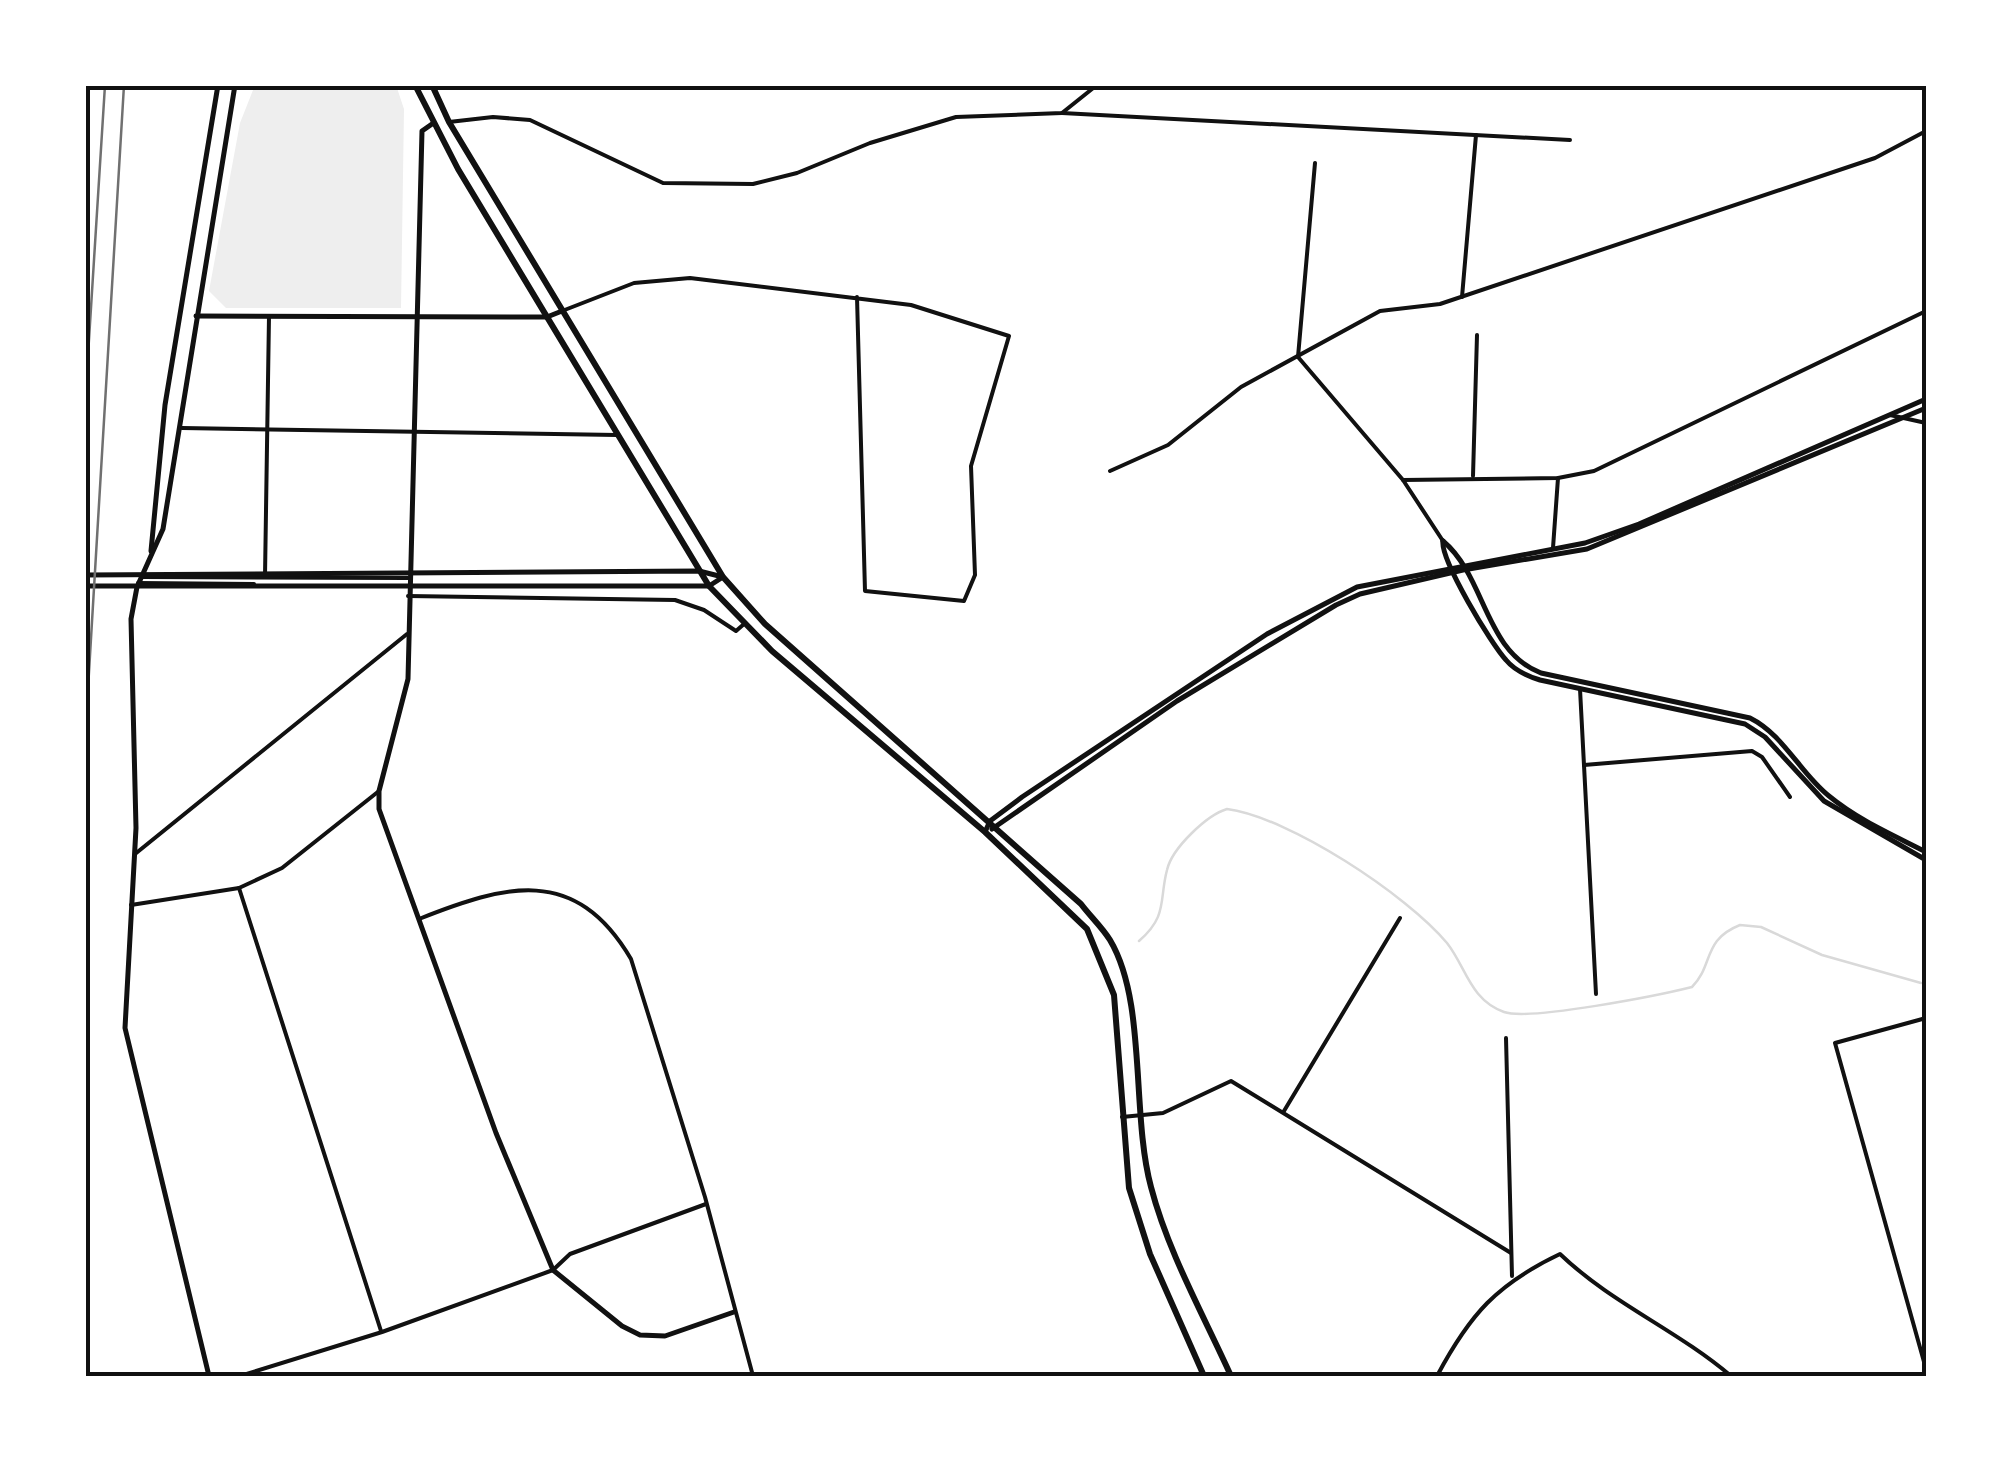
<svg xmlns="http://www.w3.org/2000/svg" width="2011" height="1461" font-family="'Work Sans',sans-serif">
	<rect width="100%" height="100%" fill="#fff"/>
	<!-- green -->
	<path fill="#eee" d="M 255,85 L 358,85 L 360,89 L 396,85 L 404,109 L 401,308 L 226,308 L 209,291 L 240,123 Z"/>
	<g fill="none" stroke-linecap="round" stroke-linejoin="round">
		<!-- stream -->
		<path stroke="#d9d9d9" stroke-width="2.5" d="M 1139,941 C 1168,916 1159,900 1167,870 C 1172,848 1207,815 1227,809 C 1289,817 1407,895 1447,943 C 1466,967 1470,1000 1504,1012 C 1530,1021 1660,995 1692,987 C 1714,965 1702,940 1740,925 L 1761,927 L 1822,955 L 1921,983"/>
		<!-- minor -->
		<g stroke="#111" stroke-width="4">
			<path d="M 1062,113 L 1570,140"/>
			<path d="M 449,122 L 493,117 L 530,120 L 663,183 L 753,184 L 797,173 L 870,143 L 956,117 L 1062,113 L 1097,85"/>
			<path d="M 1462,297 L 1476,135"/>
			<path d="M 562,311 L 634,283 L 690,278 L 911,305 L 1009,336 L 971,466 L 975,575 L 964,601 L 865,591 L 857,297"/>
			<path d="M 1298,357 L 1403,480 L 1443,541"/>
			<path d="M 1298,357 L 1315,163"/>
			<path d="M 1890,415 L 1926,423"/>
			<path d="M 182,428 L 617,435"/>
			<path d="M 1110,471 L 1168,445 L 1241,387 L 1380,311 L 1440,304 L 1875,158 L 1926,131"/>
			<path d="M 1473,476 L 1477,335"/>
			<path d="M 1403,480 L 1558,478 L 1594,471 L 1926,311"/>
			<path d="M 1553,548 L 1558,478"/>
			<path d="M 265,576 L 269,316"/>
			<path d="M 143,577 L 408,578"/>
			<path d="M 138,583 L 254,584"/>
			<path d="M 408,596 L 675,600 L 704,610 L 736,631 L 744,624"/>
			<path d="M 1580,689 L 1596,994"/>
			<path d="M 1584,765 L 1752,751 L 1762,757 L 1790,797"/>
			<path d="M 135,854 L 407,634"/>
			<path d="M 239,888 L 381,1331"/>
			<path d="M 131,905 L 239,888 L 282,868 L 379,791"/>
			<path d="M 419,919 C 505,885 575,864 631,959 L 705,1197 L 753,1376"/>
			<path d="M 1926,1018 L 1835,1043 L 1926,1369"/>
			<path d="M 1506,1038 L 1512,1276"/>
			<path d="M 1284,1111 L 1400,918"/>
			<path d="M 1122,1117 L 1163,1113 L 1231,1081 L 1511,1253"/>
			<path d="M 240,1376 L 382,1332 L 553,1270 L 570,1254 L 706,1204"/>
			<path d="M 1437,1376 C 1470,1314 1497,1284 1560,1254 C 1611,1303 1677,1330 1731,1376"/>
		</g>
		<!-- tertiary -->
		<g stroke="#111" stroke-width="5">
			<path d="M 432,124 L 422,131 L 408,679 L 379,791 L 379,809 L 496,1133 L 553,1270 L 622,1326 L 640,1335 L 665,1336 L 734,1312"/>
			<path d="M 196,316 L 547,317 L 562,311"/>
			<path d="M 1443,541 C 1440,559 1491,644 1506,660 C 1515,671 1527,676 1540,680 L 1745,724 L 1765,737 L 1824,801 L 1926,860"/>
			<path d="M 1443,541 C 1486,577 1484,651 1541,673 L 1750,718 C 1784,735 1800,773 1829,796 C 1858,820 1893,835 1926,852"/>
		</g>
		<!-- secondary -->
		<g stroke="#111" stroke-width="5">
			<path d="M 151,551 L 165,405 L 218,85"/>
			<path d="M 85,575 L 699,571 L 723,577"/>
			<path d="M 85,586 L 709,586 L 723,577"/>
			<path d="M 992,829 L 1177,701 L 1336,605 L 1360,594 L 1463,570 L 1587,549 L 1926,408"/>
			<path d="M 985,832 L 990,821 L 1022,797 L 1267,634 L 1357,587 L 1585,543 L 1639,524 L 1926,399"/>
			<path d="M 209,1376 L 125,1028 L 136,828 L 131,619 L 137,587 L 163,529 L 235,85"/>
		</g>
		<!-- primary -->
		<g stroke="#111" stroke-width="6">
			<path d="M 415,85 L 458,169 L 709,586 L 772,651 L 985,832 L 1087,929 L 1114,995 L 1129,1188 L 1150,1254 L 1204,1376"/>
			<path d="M 432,85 L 449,122 L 723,577 L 765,624 L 1081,904 C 1090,916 1102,927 1110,940 C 1147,1002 1131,1113 1151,1187 C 1168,1252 1203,1314 1231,1376"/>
		</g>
		<!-- rail -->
		<g stroke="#707070" stroke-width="2.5">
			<path d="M 85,403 L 105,85"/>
			<path d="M 85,739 L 124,85"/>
		</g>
	</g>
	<!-- border -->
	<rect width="2011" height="1461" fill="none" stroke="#ffffff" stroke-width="175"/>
	<rect x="88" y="88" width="1836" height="1286" fill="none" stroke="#111" stroke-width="4"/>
</svg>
